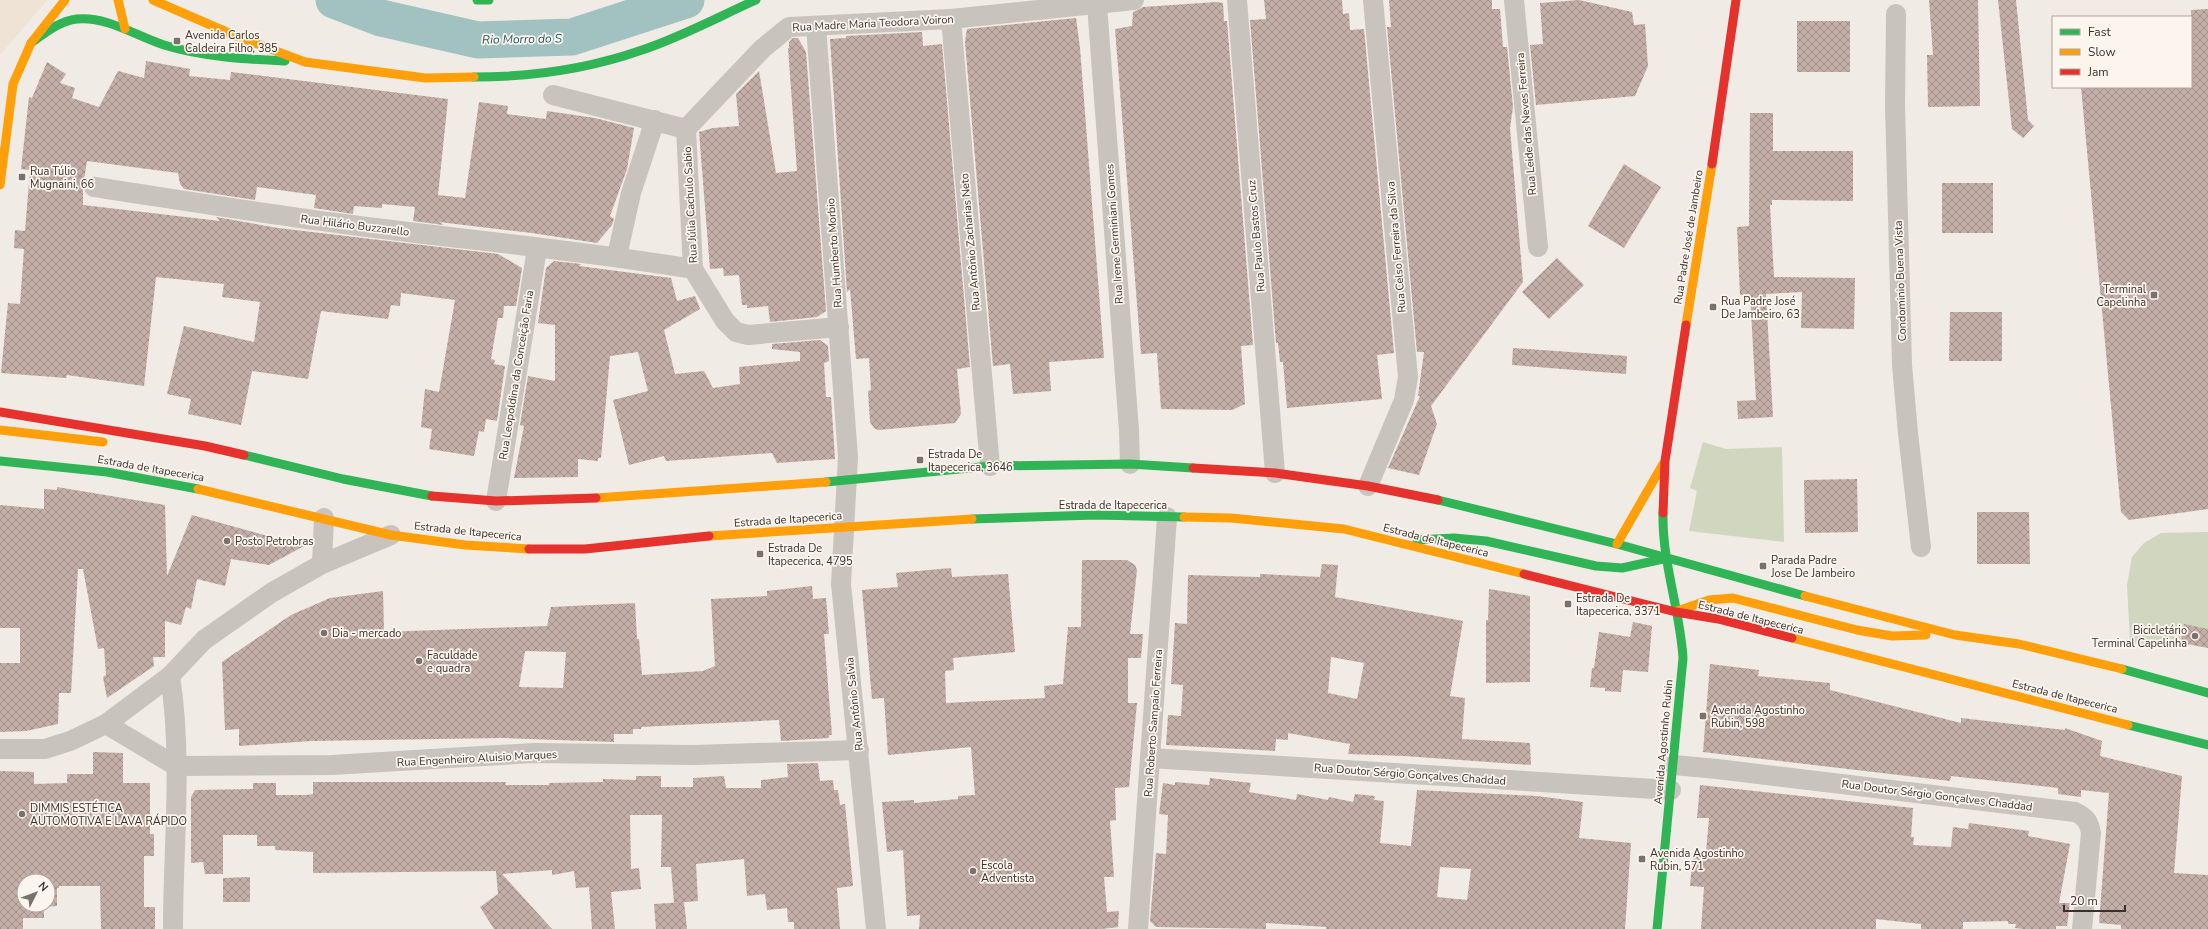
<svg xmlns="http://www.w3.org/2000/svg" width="2208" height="929" font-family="'Nunito Sans',sans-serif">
	<defs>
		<pattern id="building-cross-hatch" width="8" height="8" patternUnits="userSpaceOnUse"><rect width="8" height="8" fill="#c3afa7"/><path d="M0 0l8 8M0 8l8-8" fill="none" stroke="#a08f88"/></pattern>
	</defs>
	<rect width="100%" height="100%" fill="#f0ebe5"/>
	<!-- green -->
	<g fill="#d1d6bf">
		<path d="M 1703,442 L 1726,449 L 1782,447 L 1784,542 L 1689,531 L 1697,491 L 1690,488 Z"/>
		<path d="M 2208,532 L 2208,645 C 2182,637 2173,637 2149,648 L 2130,641 L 2127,585 L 2132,557 L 2144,543 L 2161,533 Z"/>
	</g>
	<!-- plaza -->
	<path fill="#eee3d5" d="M 0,0 L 47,0 L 0,55 Z"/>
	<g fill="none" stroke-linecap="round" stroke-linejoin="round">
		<!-- river -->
		<path stroke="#a1c2c1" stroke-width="37" d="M 334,0 L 381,18 L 478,40 L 572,37 L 686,0"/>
	</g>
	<!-- building -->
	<g fill="url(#building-cross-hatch)" fill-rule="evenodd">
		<path d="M 1264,0 L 1342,0 L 1343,14 L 1349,13 L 1350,30 L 1364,29 L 1394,353 L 1377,355 L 1382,399 L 1287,408 L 1283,362 L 1280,362 L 1278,343 L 1276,343 L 1250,20 L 1266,19 Z"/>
		<path d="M 1389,0 L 1492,0 L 1492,9 L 1500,9 L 1503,47 L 1507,47 L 1513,107 L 1510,128 L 1523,282 L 1431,406 L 1437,424 L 1419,475 L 1388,468 L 1420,396 L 1418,396 L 1424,352 L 1417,352 L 1387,27 L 1391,27 Z"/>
		<path d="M 1579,0 L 1632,12 L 1634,25 L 1645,24 L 1648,66 L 1635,96 L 1536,105 L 1530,45 L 1543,44 L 1540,3 Z"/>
		<path d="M 1929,0 L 1978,0 L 1980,106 L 1928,107 L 1927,55 L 1933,55 Z"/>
		<path d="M 1998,0 L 2016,0 L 2028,120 L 2034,126 L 2023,138 L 2012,129 Z"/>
		<path d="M 1216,2 L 1223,3 L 1224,21 L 1227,21 L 1253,345 L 1241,346 L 1245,404 L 1232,410 L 1161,409 L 1157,353 L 1141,354 L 1115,29 L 1132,26 L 1133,12 L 1143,7 Z"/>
		<path d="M 2208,9 L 2208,509 L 2129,520 L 2121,512 L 2081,87 L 2191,87 L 2191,10 Z"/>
		<path d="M 1076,18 L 1080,48 L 1104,358 L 1049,362 L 1051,391 L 1013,394 L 1010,364 L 993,366 L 965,42 L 967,29 Z"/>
		<rect x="1797" y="21" width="53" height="51"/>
		<path d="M 922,32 L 923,46 L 942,44 L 970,367 L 957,369 L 961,414 L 955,423 L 878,430 L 874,428 L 870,422 L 868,391 L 871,390 L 869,358 L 856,359 L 850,289 L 847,292 L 830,39 L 846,38 L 846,36 Z"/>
		<path d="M 793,38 L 798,38 L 806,52 L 826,311 L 817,317 L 770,322 L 768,306 L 747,308 L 747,305 L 742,305 L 739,275 L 724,276 L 723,268 L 710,269 L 699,132 L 713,128 L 739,126 L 736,94 L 759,71 L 776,173 L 797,171 L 788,48 L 789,48 L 789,42 Z"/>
		<path d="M 146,61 L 190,69 L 189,76 L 230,80 L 231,72 L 448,99 L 438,195 L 465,198 L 479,102 L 508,106 L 507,114 L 546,119 L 547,111 L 595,118 L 634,128 L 627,169 L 610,216 L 614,219 L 612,225 L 597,243 L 532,233 L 439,222 L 444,225 L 413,221 L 415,207 L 382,204 L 382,208 L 354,206 L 353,214 L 314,208 L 316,195 L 257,187 L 255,200 L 184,189 L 180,184 L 178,173 L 87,161 L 83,186 L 83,205 L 220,221 L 216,217 L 278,228 L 498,254 L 522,268 L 516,306 L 504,306 L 503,318 L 498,318 L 491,359 L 495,360 L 494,364 L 505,366 L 497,421 L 486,419 L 484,432 L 479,431 L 474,456 L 429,449 L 432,429 L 421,427 L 425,389 L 439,392 L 455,300 L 401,293 L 400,306 L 391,305 L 388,319 L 321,311 L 308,379 L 252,371 L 241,425 L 188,414 L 191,399 L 167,394 L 184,326 L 254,342 L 260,302 L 222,297 L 224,284 L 156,277 L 144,386 L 67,375 L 66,378 L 1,373 L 8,303 L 20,304 L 24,249 L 14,248 L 15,230 L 25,231 L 30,170 L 21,169 L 29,97 L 32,98 L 47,62 L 66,74 L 60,83 L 75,88 L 72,98 L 99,107 L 118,71 L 144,78 Z"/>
		<path d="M 1750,113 L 1773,113 L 1773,151 L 1853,151 L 1853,201 L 1772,200 L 1772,205 L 1770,205 L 1774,277 L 1855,278 L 1854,329 L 1801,328 L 1802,292 L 1766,294 L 1773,417 L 1738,419 L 1737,401 L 1756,400 L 1750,294 L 1740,295 L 1737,227 L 1749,226 Z"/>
		<path d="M 1624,164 L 1661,187 L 1624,248 L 1588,226 Z"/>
		<rect x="1942" y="183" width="51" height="50"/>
		<path d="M 1557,258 L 1584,285 L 1549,319 L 1522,292 Z"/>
		<path d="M 554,261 L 581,264 L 579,266 L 671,278 L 677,301 L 695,296 L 700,309 L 664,330 L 675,374 L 704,371 L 713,388 L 740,384 L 739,367 L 800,361 L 800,352 L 772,349 L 772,344 L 820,340 L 828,346 L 829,361 L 824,363 L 826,397 L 831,397 L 835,459 L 777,463 L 772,453 L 666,461 L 664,456 L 629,465 L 613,400 L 648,391 L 638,352 L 610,356 L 601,458 L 598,458 L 598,461 L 578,459 L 578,477 L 514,478 L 524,426 L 520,425 L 528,376 L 555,381 L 555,325 L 538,323 L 546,268 Z"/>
		<path d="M 1950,312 L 2002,312 L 2002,361 L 1949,361 Z"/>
		<path d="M 1513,348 L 1627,356 L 1626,374 L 1512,365 Z"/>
		<path d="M 1857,479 L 1858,532 L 1805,533 L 1804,480 Z"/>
		<path d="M 57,487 L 165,505 L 167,576 L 192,515 L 304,546 L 269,565 L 231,559 L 225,586 L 197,579 L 191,609 L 186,607 L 181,625 L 165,621 L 165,657 L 153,657 L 154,666 L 107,698 L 103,677 L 106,675 L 104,648 L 98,649 L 83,569 L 78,569 L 71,693 L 59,693 L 58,724 L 26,731 L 0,732 L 0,663 L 20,663 L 20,628 L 0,628 L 0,505 L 44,509 L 44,489 L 57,490 Z"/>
		<path d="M 1977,512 L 2029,512 L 2030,564 L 1977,564 Z"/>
		<path d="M 1082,560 L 1127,560 L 1135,565 L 1137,570 L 1130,634 L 1143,634 L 1141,658 L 1128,658 L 1128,703 L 1137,703 L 1129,787 L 1115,788 L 1116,820 L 1110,821 L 1114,877 L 1104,877 L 1107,912 L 1119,911 L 1118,927 L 1102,929 L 919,929 L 920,915 L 907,916 L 903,850 L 887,852 L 882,802 L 914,800 L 914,803 L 958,799 L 958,796 L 975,795 L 971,747 L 888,755 L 884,698 L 872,699 L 862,590 L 898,587 L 896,573 L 951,568 L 952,577 L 1008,574 L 1015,652 L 953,658 L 954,670 L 945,671 L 946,703 L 1045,698 L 1044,686 L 1063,684 L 1068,627 L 1081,627 Z"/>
		<path d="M 1322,564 L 1338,565 L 1335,597 L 1463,621 L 1450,696 L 1465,698 L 1462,739 L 1530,743 L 1531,765 L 1404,756 L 1348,754 L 1350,744 L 1288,733 L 1288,740 L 1276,739 L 1275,751 L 1166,745 L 1168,715 L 1181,716 L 1183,685 L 1171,684 L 1175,623 L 1187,624 L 1188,575 L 1260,577 L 1260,574 L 1320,577 ZM 1331,657 L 1364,663 L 1357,699 L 1328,693 Z"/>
		<path d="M 812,586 L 813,599 L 826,598 L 829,634 L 824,634 L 832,735 L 829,735 L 829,738 L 781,741 L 779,720 L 641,727 L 641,729 L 633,729 L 633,734 L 614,734 L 614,742 L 503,738 L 311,741 L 239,746 L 239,729 L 225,730 L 222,662 L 291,615 L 330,598 L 383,591 L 384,632 L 547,626 L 551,607 L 635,603 L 637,639 L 639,639 L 642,675 L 703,671 L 715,666 L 711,599 L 767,596 L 767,591 ZM 525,651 L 566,652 L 563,688 L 519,687 Z"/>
		<path d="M 1489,589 L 1530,596 L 1530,682 L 1486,683 L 1486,620 L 1488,620 Z"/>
		<path d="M 1633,622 L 1652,626 L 1648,672 L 1623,670 L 1621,692 L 1605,691 L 1605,688 L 1590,687 L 1592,668 L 1594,668 L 1599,632 L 1630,637 Z"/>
		<path d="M 2184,624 L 2208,629 L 2208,648 L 2181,643 Z"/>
		<path d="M 1710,664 L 1759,670 L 1758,676 L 1830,683 L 1830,690 L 1961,723 L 1961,718 L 2065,730 L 2065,728 L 2102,741 L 2100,756 L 2182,776 L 2174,873 L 2208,875 L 2208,929 L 2121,929 L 2121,925 L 2099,923 L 2109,793 L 2081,790 L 2081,797 L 2058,794 L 2058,788 L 1951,776 L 1950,781 L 1703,752 Z"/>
		<path d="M 93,752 L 123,753 L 123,783 L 150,783 L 150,834 L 154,834 L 154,856 L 144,856 L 144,907 L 155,907 L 155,929 L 101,929 L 100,886 L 59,886 L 59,888 L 57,888 L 57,906 L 44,907 L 44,918 L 23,918 L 23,929 L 0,929 L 0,771 L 34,772 L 34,784 L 67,783 L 67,774 L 93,774 ZM 24,881 L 48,881 L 48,905 L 24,905 Z"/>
		<path d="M 818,763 L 820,781 L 833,780 L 834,790 L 838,790 L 840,805 L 845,804 L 853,886 L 837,888 L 840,929 L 794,929 L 794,922 L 788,922 L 787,908 L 767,910 L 765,894 L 747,896 L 744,859 L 696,864 L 698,901 L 674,903 L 671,867 L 661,867 L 662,815 L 630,815 L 631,869 L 639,868 L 641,889 L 611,892 L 615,929 L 592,929 L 589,887 L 576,888 L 574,871 L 552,875 L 552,870 L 502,874 L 552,929 L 494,929 L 480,907 L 498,894 L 496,871 L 313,873 L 313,852 L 275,850 L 275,846 L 257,846 L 257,835 L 223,835 L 223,874 L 205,874 L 203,862 L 191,863 L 191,797 L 195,790 L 253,789 L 253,783 L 276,783 L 276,795 L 307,795 L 313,794 L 313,782 L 506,782 L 505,785 L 549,785 L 549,783 L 603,782 L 603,779 L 636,780 L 636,776 L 661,776 L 661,787 L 693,787 L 693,778 L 724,776 L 726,788 L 761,788 L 761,780 L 788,777 L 787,764 Z"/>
		<path d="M 1210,778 L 1251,783 L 1249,792 L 1296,800 L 1297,794 L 1328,800 L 1329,797 L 1353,802 L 1355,794 L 1375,796 L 1374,800 L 1384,801 L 1380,843 L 1411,846 L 1417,790 L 1537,796 L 1583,802 L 1579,838 L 1631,843 L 1625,929 L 1326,929 L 1326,927 L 1266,923 L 1266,929 L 1156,927 L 1150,921 L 1156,853 L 1166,854 L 1168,815 L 1159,814 L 1163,783 L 1175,785 L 1175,782 L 1209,785 ZM 1440,867 L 1471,869 L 1467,900 L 1437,897 Z"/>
		<path d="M 1700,785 L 1913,808 L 1911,837 L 1914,837 L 1913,845 L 1951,847 L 1953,827 L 1968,829 L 1969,823 L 2029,831 L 2028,836 L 2070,844 L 2059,903 L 2070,903 L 2067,926 L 2056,926 L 2056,929 L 2023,929 L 2015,928 L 2016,924 L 2008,924 L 2008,921 L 1963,922 L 1963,929 L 1921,929 L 1921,924 L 1876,919 L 1876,929 L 1701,929 L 1704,887 L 1690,886 L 1693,852 L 1706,852 L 1709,818 L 1697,818 Z"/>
		<path d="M 250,877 L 250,902 L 223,902 L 223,878 Z"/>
		<path d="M 684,902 L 687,929 L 656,929 L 654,904 Z"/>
	</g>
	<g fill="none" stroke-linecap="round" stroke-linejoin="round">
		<!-- street -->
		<g stroke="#c9c3be" stroke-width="20">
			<path d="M 1237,0 L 1275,473"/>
			<path d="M 1514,0 L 1538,247"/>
			<path d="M 1097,5 L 1129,430 L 1130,464"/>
			<path d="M 1896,14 L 1895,106 L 1902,365 L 1908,433 L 1921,547"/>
			<path d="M 951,19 L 990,466"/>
			<path d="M 816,26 L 848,457 L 841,584 L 876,929"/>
			<path d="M 553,95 L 686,129 L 762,49 L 789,27 L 951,19 L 1134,0"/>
			<path d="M 686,129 L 693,269 L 725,321 L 736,332 L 748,335 L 839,327"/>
			<path d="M 94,187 C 180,200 266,214 352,225 C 466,240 580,250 693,269"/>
			<path d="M 617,256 L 631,193 L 655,120"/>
			<path d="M 1368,486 L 1404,400 L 1408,377 L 1373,0"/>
			<path d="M 496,501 L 537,249"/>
			<path d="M 322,564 L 324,518"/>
			<path d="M 170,676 C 183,759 173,845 173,929"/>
			<path d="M 106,724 L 176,766 L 332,765 L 533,753 L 694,755 L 859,750"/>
			<path d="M 0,749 L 45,749 L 70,741 L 106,724 L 170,676 L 204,640 L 271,593 L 322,564 L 391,535"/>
			<path d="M 1150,758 L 1671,790"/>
			<path d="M 1674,765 L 1717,769 L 2075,812 C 2086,817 2089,822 2091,833 L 2082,929"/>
			<path d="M 1138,929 L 1167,517"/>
		</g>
		<!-- fast -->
		<g stroke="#30b455" stroke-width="9">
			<path d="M 477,0 L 489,0"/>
			<path d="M 31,43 C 45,33 59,21 77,19 C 107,16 136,36 164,45 C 203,57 245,59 285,61"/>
			<path d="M 474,77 C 531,77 588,69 642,50 C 681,37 718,17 756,0"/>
			<path d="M 244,455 L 343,479 L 432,496"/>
			<path d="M 0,461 L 107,472 L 198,489"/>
			<path d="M 826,482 L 990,466 L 1130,464 L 1193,468"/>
			<path d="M 1438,500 L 1617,544 L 1805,596"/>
			<path d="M 972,519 L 1096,515 L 1184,517"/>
			<path d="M 1417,540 L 1454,538 L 1486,541 L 1596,566 L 1622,568 L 1663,559"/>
			<path d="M 2122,669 L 2208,693"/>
			<path d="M 2128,725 L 2208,745"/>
			<path d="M 1657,929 L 1683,658 C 1680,609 1662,563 1663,513"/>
		</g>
		<!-- slow -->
		<g stroke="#ff9f0a" stroke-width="9">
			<path d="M 118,0 L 125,29"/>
			<path d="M 153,0 L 236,36 L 305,62 L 425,78 L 474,77"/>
			<path d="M 0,185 L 13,84 L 31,43 L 65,0"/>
			<path d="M 1686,325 L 1712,164"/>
			<path d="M 0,430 L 103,442"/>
			<path d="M 198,489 L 391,535 L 465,545 L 529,549"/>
			<path d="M 596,498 L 826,482"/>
			<path d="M 1184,517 L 1231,518 L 1344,529 L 1524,574"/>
			<path d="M 709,536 L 972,519"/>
			<path d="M 1617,544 L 1663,464"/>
			<path d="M 1805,596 L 1955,635 L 2019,644 L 2122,669"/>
			<path d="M 1677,611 L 1709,600 L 1733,598 L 1857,630 L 1892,636 L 1926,635"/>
			<path d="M 1792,638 L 2128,725"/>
		</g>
		<!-- jam -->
		<g stroke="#e5322d" stroke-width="9">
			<path d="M 1712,164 L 1736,0"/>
			<path d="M 0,412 L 205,446 L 244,455"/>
			<path d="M 1193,468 L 1275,473 L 1368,486 L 1438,500"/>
			<path d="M 432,496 L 496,501 L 596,498"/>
			<path d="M 1663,513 L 1665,461 L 1686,325"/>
			<path d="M 529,549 L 585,549 L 709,536"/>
			<path d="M 1524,574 L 1676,612 L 1718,619 L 1792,638"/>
		</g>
	</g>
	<!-- markers -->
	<g fill="#7a716c" stroke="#fbf5ee" stroke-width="1.5">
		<rect x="173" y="37" width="8" height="8" rx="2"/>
		<rect x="18" y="173" width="8" height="8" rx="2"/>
		<rect x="2150" y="291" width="8" height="8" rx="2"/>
		<rect x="1709" y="303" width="8" height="8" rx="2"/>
		<rect x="916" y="456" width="8" height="8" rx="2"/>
		<circle cx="227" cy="541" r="4"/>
		<rect x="756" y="550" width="8" height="8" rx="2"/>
		<rect x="1759" y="562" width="8" height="8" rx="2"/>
		<rect x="1564" y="600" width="8" height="8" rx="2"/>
		<circle cx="324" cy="633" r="4"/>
		<circle cx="2195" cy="636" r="4"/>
		<circle cx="419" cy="661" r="4"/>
		<rect x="1699" y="712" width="8" height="8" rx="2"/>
		<circle cx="22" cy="814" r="4"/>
		<rect x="1638" y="855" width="8" height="8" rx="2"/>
		<circle cx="973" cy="871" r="4"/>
	</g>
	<g text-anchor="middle" stroke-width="3.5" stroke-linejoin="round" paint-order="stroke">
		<!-- street labels -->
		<g font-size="11" fill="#3b302b" stroke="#fbf5ee">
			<text transform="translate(873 23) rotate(-3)" y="4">Rua Madre Maria Teodora Voiron</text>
			<text transform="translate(1526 124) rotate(-95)" y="4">Rua Leide das Neves Ferreira</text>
			<text transform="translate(690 205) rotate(-93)" y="4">Rua Júlia Cachulo Sabio</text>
			<text transform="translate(355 225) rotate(7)" y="4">Rua Hilário Buzzarello</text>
			<text transform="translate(1114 234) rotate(-94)" y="4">Rua Irene Germiniani Gomes</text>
			<text transform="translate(1256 236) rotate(-95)" y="4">Rua Paulo Bastos Cruz</text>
			<text transform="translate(1688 237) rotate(-81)" y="4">Rua Padre José de Jambeiro</text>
			<text transform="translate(970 242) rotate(-95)" y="4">Rua Antônio Zacharias Neto</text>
			<text transform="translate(1396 247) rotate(-95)" y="4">Rua Celso Ferreira da Silva</text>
			<text transform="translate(834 253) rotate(-94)" y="4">Rua Humberto Morbio</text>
			<text transform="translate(1900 281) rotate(-92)" y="4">Condominio Buena Vista</text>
			<text transform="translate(516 375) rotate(-81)" y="4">Rua Leopoldina da Conceição Faria</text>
			<text transform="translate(151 468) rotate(10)" y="4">Estrada de Itapecerica</text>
			<text x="1113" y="509">Estrada de Itapecerica</text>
			<text transform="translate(788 519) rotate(-4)" y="4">Estrada de Itapecerica</text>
			<text transform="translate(468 531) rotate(6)" y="4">Estrada de Itapecerica</text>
			<text transform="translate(1436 540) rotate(14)" y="4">Estrada de Itapecerica</text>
			<text transform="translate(1751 617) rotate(14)" y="4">Estrada de Itapecerica</text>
			<text transform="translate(2065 696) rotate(14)" y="4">Estrada de Itapecerica</text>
			<text transform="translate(854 704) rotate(-96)" y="4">Rua Antônio Salvia</text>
			<text transform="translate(1153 723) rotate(-86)" y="4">Rua Roberto Sampaio Ferreira</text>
			<text transform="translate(1663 742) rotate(-85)" y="4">Avenida Agostinho Rubin</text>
			<text transform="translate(477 758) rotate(-3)" y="4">Rua Engenheiro Aluisio Marques</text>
			<text transform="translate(1410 774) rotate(4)" y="4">Rua Doutor Sérgio Gonçalves Chaddad</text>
			<text transform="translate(1937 795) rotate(7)" y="4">Rua Doutor Sérgio Gonçalves Chaddad</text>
		</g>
		<!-- poi labels -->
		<g font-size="11" fill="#3b302b" stroke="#fbf5ee" text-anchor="start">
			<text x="185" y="39">Avenida Carlos<tspan x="185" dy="13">Caldeira Filho, 385</tspan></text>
			<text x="30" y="175">Rua Túlio<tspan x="30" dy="13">Mugnaini, 66</tspan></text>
			<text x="2146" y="293" text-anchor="end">Terminal<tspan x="2146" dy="13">Capelinha</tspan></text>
			<text x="1721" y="305">Rua Padre José<tspan x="1721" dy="13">De Jambeiro, 63</tspan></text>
			<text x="928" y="458">Estrada De<tspan x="928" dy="13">Itapecerica, 3646</tspan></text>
			<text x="235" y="545">Posto Petrobras</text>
			<text x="768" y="552">Estrada De<tspan x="768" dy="13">Itapecerica, 4795</tspan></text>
			<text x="1771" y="564">Parada Padre<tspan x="1771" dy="13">Jose De Jambeiro</tspan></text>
			<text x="1576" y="602">Estrada De<tspan x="1576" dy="13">Itapecerica, 3371</tspan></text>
			<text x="2187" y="634" text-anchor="end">Bicicletário<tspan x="2187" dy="13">Terminal Capelinha</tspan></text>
			<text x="332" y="637">Dia - mercado</text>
			<text x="427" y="659">Faculdade<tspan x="427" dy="13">e quadra</tspan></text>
			<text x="1711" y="714">Avenida Agostinho<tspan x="1711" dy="13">Rubin, 598</tspan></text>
			<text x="30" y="812">DIMMIS ESTÉTICA<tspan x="30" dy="13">AUTOMOTIVA E LAVA RÁPIDO</tspan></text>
			<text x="1650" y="857">Avenida Agostinho<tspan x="1650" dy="13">Rubin, 571</tspan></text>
			<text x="981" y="869">Escola<tspan x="981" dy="13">Adventista</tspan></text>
		</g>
		<!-- water labels -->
		<g font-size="12" font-style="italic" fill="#1f5a5e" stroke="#fbf5ee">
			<text transform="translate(522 39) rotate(-1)" y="4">Rio Morro do S</text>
		</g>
	</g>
	<!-- legend -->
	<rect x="2052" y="16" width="140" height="72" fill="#fbf5ee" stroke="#aea6a0"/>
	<rect x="2060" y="29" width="20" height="6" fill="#30b455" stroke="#aea6a0"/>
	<text x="2088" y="36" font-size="12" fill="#3b302b">Fast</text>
	<rect x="2060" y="49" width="20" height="6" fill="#ff9f0a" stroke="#aea6a0"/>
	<text x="2088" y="56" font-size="12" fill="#3b302b">Slow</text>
	<rect x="2060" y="69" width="20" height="6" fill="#e5322d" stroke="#aea6a0"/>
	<text x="2088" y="76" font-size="12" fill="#3b302b">Jam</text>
	<!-- north arrow -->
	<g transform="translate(36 893) rotate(48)"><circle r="19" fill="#fbf5ee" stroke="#aea6a0"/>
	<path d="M0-3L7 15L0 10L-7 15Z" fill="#7a716c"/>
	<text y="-6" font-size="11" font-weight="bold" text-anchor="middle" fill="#3b302b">N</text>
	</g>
	<!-- scale -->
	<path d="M2064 905v6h61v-6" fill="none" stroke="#3b302b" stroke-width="2"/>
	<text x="2070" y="905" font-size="12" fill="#3b302b" stroke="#fbf5ee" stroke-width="3" paint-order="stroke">20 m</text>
</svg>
